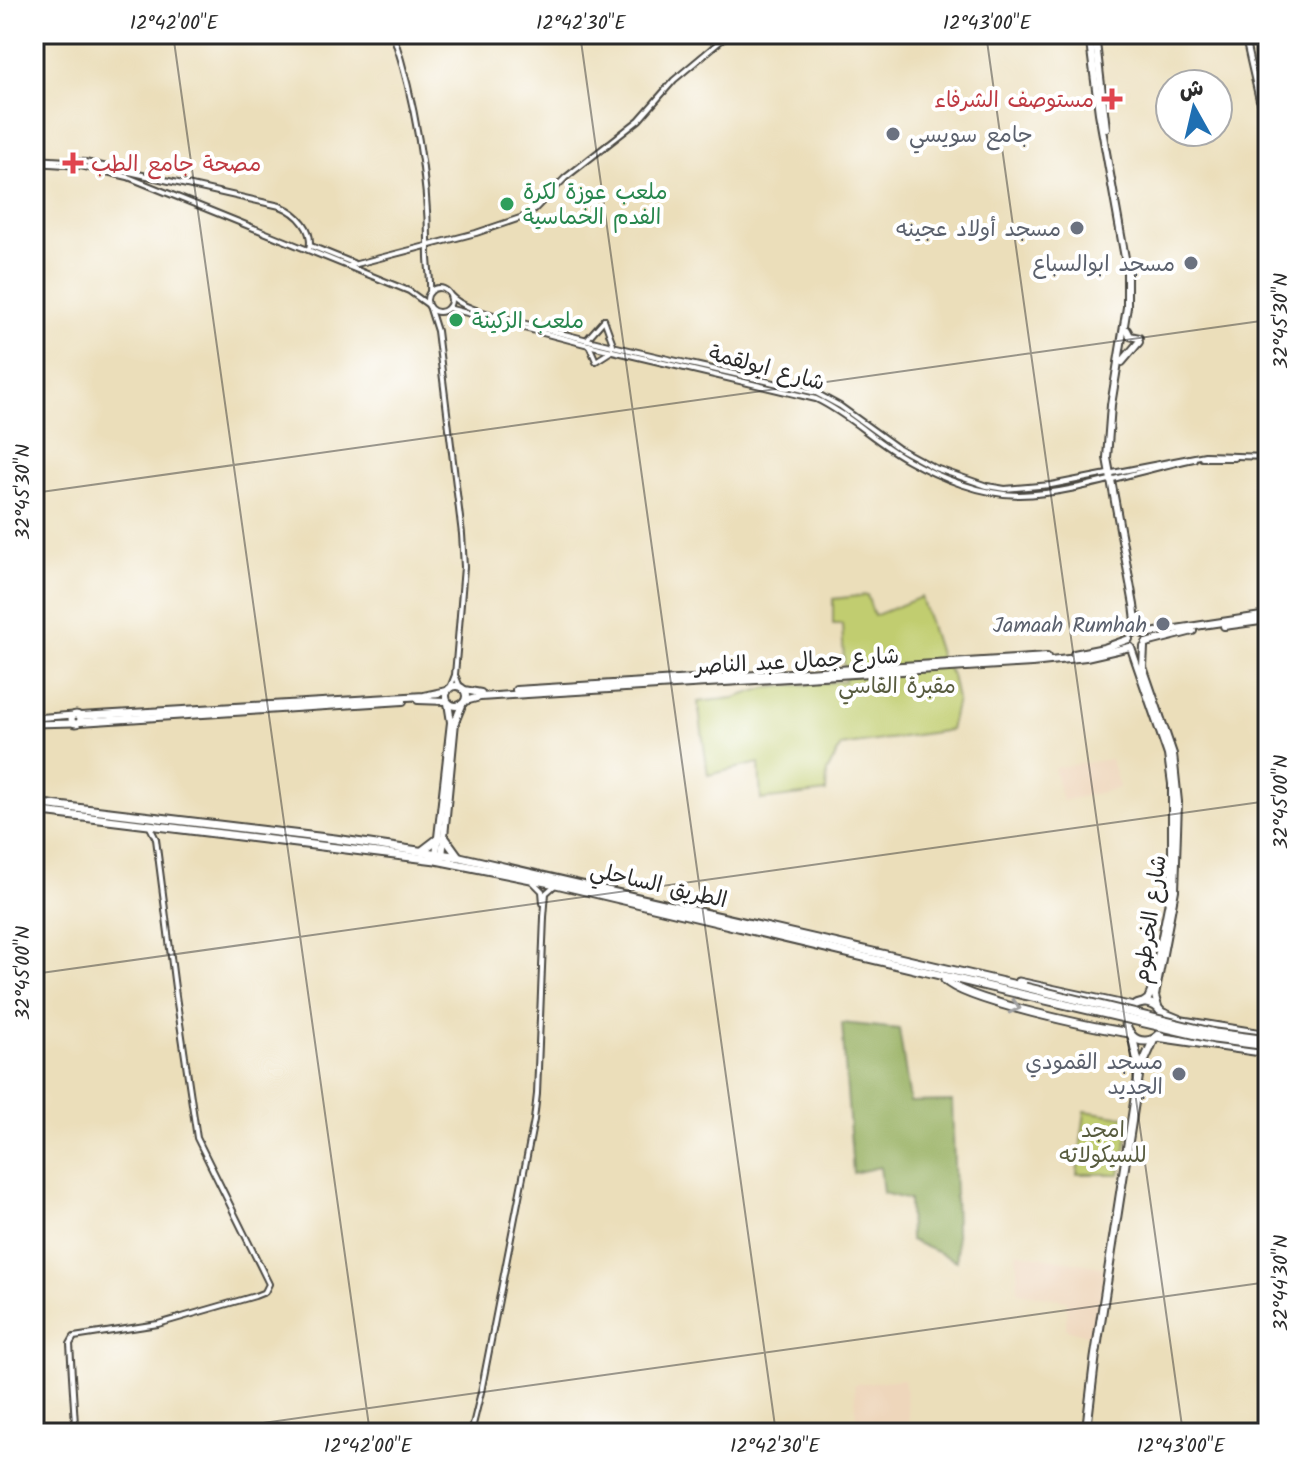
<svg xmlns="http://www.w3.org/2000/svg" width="1302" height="1467" font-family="Kalam,'Playpen Sans Arabic',sans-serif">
	<rect width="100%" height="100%" fill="#fff"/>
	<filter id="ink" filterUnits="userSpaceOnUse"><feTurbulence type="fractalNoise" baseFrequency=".0125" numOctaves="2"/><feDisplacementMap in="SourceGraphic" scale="16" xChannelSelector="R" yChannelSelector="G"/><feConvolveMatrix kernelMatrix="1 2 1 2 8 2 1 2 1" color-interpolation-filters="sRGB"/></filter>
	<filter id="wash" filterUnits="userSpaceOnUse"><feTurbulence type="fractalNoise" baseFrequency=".006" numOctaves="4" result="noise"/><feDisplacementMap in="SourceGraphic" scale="32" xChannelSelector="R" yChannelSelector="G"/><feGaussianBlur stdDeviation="1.8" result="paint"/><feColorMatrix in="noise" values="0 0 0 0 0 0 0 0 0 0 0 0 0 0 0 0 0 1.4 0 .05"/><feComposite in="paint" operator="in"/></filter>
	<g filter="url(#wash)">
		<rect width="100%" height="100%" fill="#ebdeba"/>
		<!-- built -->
		<g fill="#eed6bb">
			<path d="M 1111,759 L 1119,788 L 1062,801 L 1054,768 Z"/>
			<path d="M 1016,1252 L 1106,1268 L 1094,1337 L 1066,1329 L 1067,1300 L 1018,1292 Z"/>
			<path d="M 904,1379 L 910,1433 L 858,1433 L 854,1384 Z"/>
		</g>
		<!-- green -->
		<g fill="#c1cd6f" stroke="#767c4d" stroke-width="2">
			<path d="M 867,595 L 874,616 L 921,597 L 941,660 L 952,675 L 957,700 L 950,730 L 841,746 L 827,772 L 826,792 L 761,800 L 759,763 L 708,775 L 698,702 L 734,698 L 765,688 L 845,681 L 842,624 L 833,624 L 833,599 Z"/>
			<path d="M 1085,1111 L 1131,1118 L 1120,1174 L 1077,1174 Z"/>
		</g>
		<!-- forest -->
		<path fill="#98b062" stroke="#626e46" stroke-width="2" d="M 842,1023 L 899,1029 L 910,1102 L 952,1101 L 957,1261 L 910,1240 L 909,1200 L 883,1193 L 880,1167 L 853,1173 Z"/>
	</g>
	<g filter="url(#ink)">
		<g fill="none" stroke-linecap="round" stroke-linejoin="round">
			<defs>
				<g id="tertiary">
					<path d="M 393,34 C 414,97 429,181 428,248 C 427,263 431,277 430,292"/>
					<path d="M 1244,34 L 1259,100 L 1268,118"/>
					<path d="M 34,159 L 85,162 L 280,206 C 298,213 314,230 309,249"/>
					<path d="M 34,163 L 81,166 L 128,177 L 409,291 L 427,304"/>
					<path d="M 311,246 L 353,263"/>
					<path d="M 349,266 L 476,233 L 529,215 L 565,178 L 639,120 L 674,80 L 729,34"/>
					<circle cx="439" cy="300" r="12"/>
					<path d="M 450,295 C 464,310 493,314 512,320 C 612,349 715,368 816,393 L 840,406 L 898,448 L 935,468 L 987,486 L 1005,489 L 1051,485 L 1205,455 L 1268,457"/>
					<path d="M 448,308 L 600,348 L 816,399 C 850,415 875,442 908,460 C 940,478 982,495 1019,495 C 1075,494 1139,470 1194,459"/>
					<path d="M 430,309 L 437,331 L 462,534 L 464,567 L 455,675 L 450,688"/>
					<path d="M 604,319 L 613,344"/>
					<path d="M 588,338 L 603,321"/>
					<path d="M 589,345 L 596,361 L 610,352"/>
					<path d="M 1202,458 L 1234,458"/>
					<path d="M 456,677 L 460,687"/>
					<path d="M 531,880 L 542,891 L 543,903"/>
					<path d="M 81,1433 L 75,1424 L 70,1344 L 74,1337 L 158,1324 L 255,1296 L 265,1292 L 269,1284 L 197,1138 L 176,996 L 156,839 L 150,827"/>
					<path d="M 94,1433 L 135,1433"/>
					<path d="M 471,1433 L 481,1392 L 534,1120 L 537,1094 L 544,917 L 546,893 L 554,886"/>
				</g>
				<g id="secondary">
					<path d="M 34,718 L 74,715"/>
					<path d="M 34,724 L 74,723"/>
				</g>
				<g id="primary">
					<path d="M 1089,34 L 1099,113 L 1127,269 L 1127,307 L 1111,405 L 1107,458 L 1134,605 L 1136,621 L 1133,633"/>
					<path d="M 1095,34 L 1106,128"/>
					<path d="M 1127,330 L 1130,336 L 1139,338"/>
					<path d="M 1122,362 L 1139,342"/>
					<path d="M 1139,617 L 1142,633"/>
					<path d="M 1224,626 L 1268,620"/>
					<path d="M 1143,634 L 1268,615"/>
					<path d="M 1146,643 L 1193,631"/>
					<path d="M 1144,647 L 1143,667 L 1173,754 L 1178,802 L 1175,890 L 1155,996 L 1159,1010"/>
					<path d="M 1131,648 L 1168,755 L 1172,784 L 1172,886 L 1151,992 L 1148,999 L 1141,1004"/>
					<path d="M 1074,654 L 1104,648 L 1129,639"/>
					<circle cx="456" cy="696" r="10"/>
					<path d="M 464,690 L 481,693"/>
					<path d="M 516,690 L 1047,657"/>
					<path d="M 418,700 L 446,701"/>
					<path d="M 465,701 L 480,697 L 1032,663 L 1086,657 L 1130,647"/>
					<circle cx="76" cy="719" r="4.5"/>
					<path d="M 80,716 L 424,696 L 447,691"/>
					<path d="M 80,722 L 403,701"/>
					<path d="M 436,855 L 451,722 L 448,703"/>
					<path d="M 442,857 L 455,722 L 462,705"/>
				</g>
				<g id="trunk">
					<path d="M 34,803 L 335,839 L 460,857 L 1025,987"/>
					<path d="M 34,811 L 436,860 L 556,884 L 1024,995"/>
					<path d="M 445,838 L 458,856"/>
					<path d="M 422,851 L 439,838"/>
					<path d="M 945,980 C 965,1001 1097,1028 1130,1033"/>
					<path d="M 1019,982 L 1134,1007"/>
					<circle cx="1145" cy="1022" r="19"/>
					<path d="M 1161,1012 L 1183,1021 L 1268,1035"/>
					<path d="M 1132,1036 L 1139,1066"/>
					<path d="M 1157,1037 L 1268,1053"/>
					<path d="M 1086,1433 L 1095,1358 L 1139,1073 L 1154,1039"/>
				</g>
			</defs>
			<!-- tertiary casing -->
			<use href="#tertiary" stroke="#484640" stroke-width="8"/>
			<!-- secondary casing -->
			<use href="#secondary" stroke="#484640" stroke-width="9"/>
			<!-- primary casing -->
			<use href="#primary" stroke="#484640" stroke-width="10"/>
			<!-- trunk casing -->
			<use href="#trunk" stroke="#484640" stroke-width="11"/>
			<!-- tertiary -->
			<use href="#tertiary" stroke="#fff" stroke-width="4"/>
			<!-- secondary -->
			<use href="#secondary" stroke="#fff" stroke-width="5"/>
			<!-- primary -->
			<use href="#primary" stroke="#fff" stroke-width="6"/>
			<!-- trunk -->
			<use href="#trunk" stroke="#fff" stroke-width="7"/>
			<defs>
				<g id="trunk-bridge">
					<path d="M 1025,987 L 1215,1033 L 1268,1040"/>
					<path d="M 1024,995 L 1214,1039 L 1268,1046"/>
				</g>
			</defs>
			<!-- trunk-bridge casing -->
			<use href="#trunk-bridge" stroke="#484640" stroke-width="11" stroke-linecap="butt"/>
			<!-- trunk-bridge -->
			<use href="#trunk-bridge" stroke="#fff" stroke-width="7"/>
		</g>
		<!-- one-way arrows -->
		<defs><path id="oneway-chevron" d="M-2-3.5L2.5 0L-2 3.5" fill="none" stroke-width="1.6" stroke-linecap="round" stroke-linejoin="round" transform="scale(2)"/></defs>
		<use stroke="#a0a0a0" href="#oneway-chevron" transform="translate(1015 1007) rotate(15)"/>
	</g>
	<!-- ticks -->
	<path fill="none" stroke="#2b2b2b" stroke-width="2" stroke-opacity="0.45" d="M 173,34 L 370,1433M 580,34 L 776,1433M 986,34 L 1183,1433M 34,493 L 1268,320M 34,974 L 1268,801M 191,1433 L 1268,1282"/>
	<!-- markers -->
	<g fill="#e0444e" stroke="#fff" stroke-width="3">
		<path d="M1108 87h8v8h8v8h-8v8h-8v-8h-8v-8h8z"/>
		<path d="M69 151h8v8h8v8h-8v8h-8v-8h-8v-8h8z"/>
	</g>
	<g fill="#6b7280" stroke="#fff" stroke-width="3">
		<circle cx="893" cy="134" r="8"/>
		<circle cx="1077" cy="228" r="8"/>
		<circle cx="1191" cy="263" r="8"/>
		<circle cx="1163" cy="624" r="8"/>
		<circle cx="1179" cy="1074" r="8"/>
	</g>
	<g fill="#2e9e5b" stroke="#fff" stroke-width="3">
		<circle cx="507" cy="204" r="8"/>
		<circle cx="456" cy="320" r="8"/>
	</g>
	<g text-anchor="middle" stroke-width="8" stroke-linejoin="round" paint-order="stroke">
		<!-- health labels -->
		<g font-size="22" fill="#be3a42" stroke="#fff" text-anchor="end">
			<text x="1094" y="107">مستوصف الشرفاء</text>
			<text x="91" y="171" text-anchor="start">مصحة جامع الطب</text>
		</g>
		<!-- worship labels -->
		<g font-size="22" fill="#5b616d" stroke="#fff" text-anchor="end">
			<text x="909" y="142" text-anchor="start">جامع سويسي</text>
			<text x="1061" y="236">مسجد أولاد عجينه</text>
			<text x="1175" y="271">مسجد ابوالسباع</text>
			<text x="1147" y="632">Jamaah Rumhah</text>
			<text x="1163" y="1069">مسجد القمودي<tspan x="1163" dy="25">الجديد</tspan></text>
		</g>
		<!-- leisure labels -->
		<g font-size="22" fill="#27864d" stroke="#fff" text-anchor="start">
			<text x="523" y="199">ملعب عوزة لكرة<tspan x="523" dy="25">الفدم الخماسية</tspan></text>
			<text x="472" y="328">ملعب الركينة</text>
		</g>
		<!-- street labels -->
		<g font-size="22" fill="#2b2b2b" stroke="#fff">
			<text transform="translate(767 367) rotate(15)" y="8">شارع ابولقمة</text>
			<text transform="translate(797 660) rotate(-3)" y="8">شارع جمال عبد الناصر</text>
			<text transform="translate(659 884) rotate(13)" y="8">الطريق الساحلي</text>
			<text transform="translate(1149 919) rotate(-82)" y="8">شارع الخرطوم</text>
		</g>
		<!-- park labels -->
		<g font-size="22" fill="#585c3f" stroke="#fff">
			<text x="897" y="693">مقبرة الفاسي</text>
			<text x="1103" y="1137">امجد<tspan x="1103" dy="25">للسيكولاته</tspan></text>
		</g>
	</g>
	<!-- margin -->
	<rect width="1302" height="1467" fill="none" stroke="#fff" stroke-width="88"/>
	<!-- north arrow -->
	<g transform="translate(1194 108) rotate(352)"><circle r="38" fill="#ffffff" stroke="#aaaaaa" stroke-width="2"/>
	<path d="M0-6L14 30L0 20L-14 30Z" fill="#1f6fb2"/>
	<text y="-12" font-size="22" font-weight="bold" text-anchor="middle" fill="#2b2b2b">ش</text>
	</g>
	<rect x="44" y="44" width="1214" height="1379" fill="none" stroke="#2b2b2b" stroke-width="3"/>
	<g font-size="20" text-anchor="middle" fill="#2b2b2b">
		<text x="174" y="29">12°42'00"E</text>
		<text x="581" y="29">12°42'30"E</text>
		<text x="987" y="29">12°43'00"E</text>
		<text transform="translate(1280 321) rotate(-90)" y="7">32°45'30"N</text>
		<text transform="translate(22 492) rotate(-90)" y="7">32°45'30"N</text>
		<text transform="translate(1280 802) rotate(-90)" y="7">32°45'00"N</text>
		<text transform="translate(22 973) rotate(-90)" y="7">32°45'00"N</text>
		<text transform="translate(1280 1283) rotate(-90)" y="7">32°44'30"N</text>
		<text x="368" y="1452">12°42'00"E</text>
		<text x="775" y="1452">12°42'30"E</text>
		<text x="1181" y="1452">12°43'00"E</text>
	</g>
</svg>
